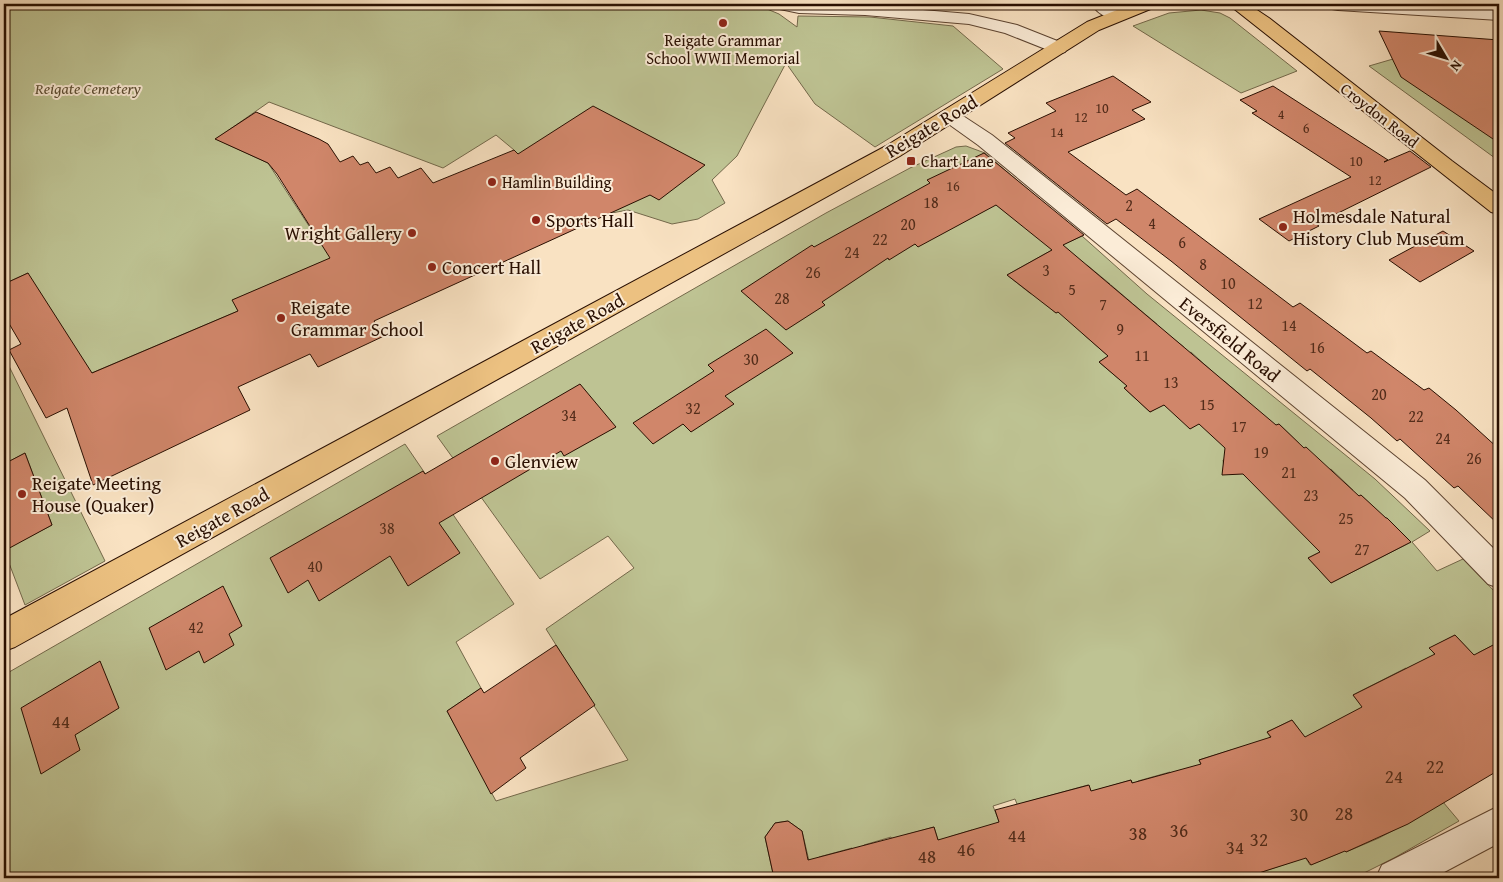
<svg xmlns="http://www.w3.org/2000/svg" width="1503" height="882" font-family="'Gentium Book Plus',serif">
	<rect width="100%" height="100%" fill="#f9e2c2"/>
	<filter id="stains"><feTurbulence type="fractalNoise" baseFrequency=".004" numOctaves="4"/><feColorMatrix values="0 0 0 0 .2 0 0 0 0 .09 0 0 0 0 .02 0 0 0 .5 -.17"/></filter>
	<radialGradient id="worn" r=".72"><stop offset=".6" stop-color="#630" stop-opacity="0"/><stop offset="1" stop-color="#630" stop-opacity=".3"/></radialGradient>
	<!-- green -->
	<g fill="#bec393" stroke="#73684a" fill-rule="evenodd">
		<path d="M 4,4 L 755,4 L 779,14 L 797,27 L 798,16 L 870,17 L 953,26 L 1003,69 L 875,147 L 815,104 L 786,63 L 737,156 L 712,180 L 725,203 L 698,219 L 672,224 L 628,210 L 606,214 L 544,183 L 514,150 L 496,135 L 443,168 L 269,102 L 216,139 L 268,163 L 322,246 L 369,226 L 378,238 L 233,300 L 238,311 L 61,386 L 28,273 L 4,284 Z"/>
		<path d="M 1201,10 L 1220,13 L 1230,18 L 1297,71 L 1241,93 L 1133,26 L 1169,13 Z"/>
		<path d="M 1393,59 L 1499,67 L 1499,161 L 1369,66 Z"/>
		<path d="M 966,146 L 985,153 L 1052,210 L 1052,250 L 1007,275 L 1031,294 L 1085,265 L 1062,245 L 1082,236 L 1147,294 L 1375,479 L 1430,531 L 1412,542 L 1437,571 L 1463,559 L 1499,596 L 1499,642 L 1478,653 L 1499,676 L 1499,682 L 1455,635 L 1430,648 L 1435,655 L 1414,667 L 1499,763 L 1499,776 L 1406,668 L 1353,695 L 1459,821 L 1394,858 L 1354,878 L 1243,878 L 1295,861 L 1231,750 L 1199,760 L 1210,781 L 1184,790 L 1230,878 L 1222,878 L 1170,772 L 1138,781 L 1183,878 L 1177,878 L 1131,780 L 1100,789 L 1140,878 L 1129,878 L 1088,785 L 1023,803 L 1053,878 L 1047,878 L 1015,799 L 993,806 L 1016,865 L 1005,869 L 1009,878 L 999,878 L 993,861 L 984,864 L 972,830 L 949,837 L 962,878 L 950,878 L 934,827 L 905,835 L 917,878 L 904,878 L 891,837 L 864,845 L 873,878 L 861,878 L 852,848 L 819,857 L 824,878 L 813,878 L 802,831 L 788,821 L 775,823 L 765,837 L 774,878 L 4,878 L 4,675 L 405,444 L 514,604 L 456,642 L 481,688 L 447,711 L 496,801 L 628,760 L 546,629 L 634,568 L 608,536 L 540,579 L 437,436 L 826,213 L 910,168 L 956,147 ZM 1087,265 L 1110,284 L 1056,313 L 1034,294 ZM 1111,285 L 1132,303 L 1095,324 L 1074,305 ZM 1133,304 L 1157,324 L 1106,354 L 1082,333 ZM 1158,327 L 1184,347 L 1125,384 L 1099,362 ZM 1191,352 L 1216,375 L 1150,412 L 1124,388 ZM 1223,380 L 1244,398 L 1170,410 ZM 1279,424 L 1299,443 L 1224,468 L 1223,460 L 1256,444 L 1251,438 ZM 1331,469 L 1353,490 L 1291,522 L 1270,500 ZM 1361,495 L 1383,516 L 1310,520 ZM 1387,518 L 1411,542 L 1331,583 L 1308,558 ZM 1292,720 L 1319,757 L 1403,825 L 1379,838 L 1346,852 L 1267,732 ZM 1256,777 L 1342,852 L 1310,865 Z"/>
		<path d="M 4,356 L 105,561 L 25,605 L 4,550 L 52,525 L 25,453 L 4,464 Z"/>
	</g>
	<!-- building -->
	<g fill="#d0866a" stroke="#280e00">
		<path d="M 1379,31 L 1499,40 L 1499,143 L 1401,77 Z"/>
		<path d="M 1113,76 L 1151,102 L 1132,110 L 1145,119 L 1068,152 L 1126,195 L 1137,189 L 1293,307 L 1300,303 L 1367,353 L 1371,351 L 1424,390 L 1429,388 L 1456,410 L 1499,449 L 1499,525 L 1458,486 L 1454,488 L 1400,439 L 1397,441 L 1371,418 L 1310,369 L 1307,371 L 1171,261 L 1116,219 L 1107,224 L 1005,143 L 1015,138 L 1008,133 L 1056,111 L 1046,103 Z"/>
		<path d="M 1273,86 L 1388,160 L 1384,162 L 1410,151 L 1431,167 L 1316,224 L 1319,226 L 1289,241 L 1259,219 L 1351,177 L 1252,113 L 1257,111 L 1240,100 Z"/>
		<path d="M 593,106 L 705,165 L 659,200 L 650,195 L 374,321 L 384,336 L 318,367 L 310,354 L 238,387 L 250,410 L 93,485 L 67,408 L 46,418 L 9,350 L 21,344 L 4,315 L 4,284 L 28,273 L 92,373 L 238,311 L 232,300 L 330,258 L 277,174 L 268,163 L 215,139 L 256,112 L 319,139 L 328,144 L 340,162 L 353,156 L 360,165 L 368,162 L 376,173 L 390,167 L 398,178 L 421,168 L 433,183 L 514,150 L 518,154 Z"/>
		<path d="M 984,153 L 1084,235 L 1063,245 L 1276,425 L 1279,424 L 1304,448 L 1306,447 L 1359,496 L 1361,495 L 1386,518 L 1387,518 L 1411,542 L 1331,583 L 1308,558 L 1320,552 L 1243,474 L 1222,475 L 1225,448 L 1199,424 L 1190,429 L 1164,405 L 1150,412 L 1124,388 L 1127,386 L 1099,362 L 1108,356 L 1058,312 L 1056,313 L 1007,275 L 1052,250 L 996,205 L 918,247 L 915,244 L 889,260 L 888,258 L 822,302 L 825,305 L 786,330 L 741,291 L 812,245 L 814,247 L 930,183 L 927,180 Z"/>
		<path d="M 1443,231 L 1474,251 L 1420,282 L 1389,260 Z"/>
		<path d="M 766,329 L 793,353 L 725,396 L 734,404 L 691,432 L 683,424 L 653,444 L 633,423 L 714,371 L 708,365 Z"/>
		<path d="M 580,384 L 616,427 L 564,456 L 561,451 L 439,523 L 460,553 L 408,586 L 390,556 L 319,601 L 308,580 L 288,593 L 270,558 L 423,471 L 425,474 Z"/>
		<path d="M 25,453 L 52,525 L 4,551 L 4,464 Z"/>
		<path d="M 223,586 L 242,626 L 229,634 L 234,645 L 204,663 L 199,651 L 166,670 L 149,628 Z"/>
		<path d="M 1455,635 L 1474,655 L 1499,642 L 1499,770 L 1408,824 L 1346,852 L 1345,851 L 1311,865 L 1306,858 L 1243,878 L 774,878 L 765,837 L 775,823 L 788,821 L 802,831 L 808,860 L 934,827 L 938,840 L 999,822 L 995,810 L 1089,785 L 1091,791 L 1131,780 L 1132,783 L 1201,764 L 1199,760 L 1271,737 L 1267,732 L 1292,720 L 1305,737 L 1362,707 L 1353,695 L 1435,654 L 1429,648 Z"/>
		<path d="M 556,645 L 595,705 L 520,758 L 526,768 L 491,794 L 447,711 L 481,688 L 484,693 Z"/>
		<path d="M 100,661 L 119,708 L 75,735 L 80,750 L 41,774 L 21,708 Z"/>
	</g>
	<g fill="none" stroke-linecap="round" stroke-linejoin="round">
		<defs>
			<g id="minor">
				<path d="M 1091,4 L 1111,4 L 1125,15 L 1122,19 C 1111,22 1098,14 1091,4 Z"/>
				<path d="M 1330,4 L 1403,4 L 1499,10 L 1499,20 L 1338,10 L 1332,9 Z"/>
				<path d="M 950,110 L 957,112 L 992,135 L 1425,480 L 1499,554 L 1499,588 L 1488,584 L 1405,498 L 978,145 L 943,120 L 940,116 L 943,112 Z"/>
				<path d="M 1499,806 L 1499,843 L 1433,878 L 1376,878 L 1382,865 Z"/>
			</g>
			<path id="tertiary" d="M 772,4 L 865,5 L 969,14 L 1017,25 L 1065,44 L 1067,48 L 1065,52 L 1058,54 L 1005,33 L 969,24 L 865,15 L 799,13 L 775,8 Z"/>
			<g id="primary">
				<path d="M 1132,4 L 1156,4 L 1153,8 L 1099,30 L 900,156 L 15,647 L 4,651 L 4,619 L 886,146 L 1087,22 Z"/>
				<path d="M 1228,4 L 1248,4 L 1269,18 L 1452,161 L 1499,196 L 1499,214 L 1491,212 Z"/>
			</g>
		</defs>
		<!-- minor casing -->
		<use href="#minor" stroke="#5c4330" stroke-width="2"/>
		<!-- tertiary casing -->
		<use href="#tertiary" stroke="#5c4330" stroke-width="2"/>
		<!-- primary casing -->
		<use href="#primary" stroke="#280e00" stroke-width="2"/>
		<!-- minor -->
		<use href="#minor" fill="#fbecd7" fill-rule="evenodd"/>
		<!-- tertiary -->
		<use href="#tertiary" fill="#fbecd7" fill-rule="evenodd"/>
		<!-- primary -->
		<use href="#primary" fill="#ecc181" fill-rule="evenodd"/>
	</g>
	<!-- markers -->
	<g fill="#8f2418" stroke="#fbecd7" stroke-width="2">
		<circle cx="723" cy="23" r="5"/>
		<rect x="906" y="156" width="10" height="10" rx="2.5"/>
		<circle cx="492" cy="182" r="5"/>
		<circle cx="536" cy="220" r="5"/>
		<circle cx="1283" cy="227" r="5"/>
		<circle cx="412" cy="233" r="5"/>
		<circle cx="432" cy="267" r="5"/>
		<circle cx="281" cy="318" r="5"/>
		<circle cx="495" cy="461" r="5"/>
		<circle cx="22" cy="494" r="5"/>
	</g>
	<g text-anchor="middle" stroke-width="4" stroke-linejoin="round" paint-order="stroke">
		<!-- far-number labels -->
		<g font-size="14" fill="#522c1a">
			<text x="1102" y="113">10</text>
			<text x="1281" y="119">4</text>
			<text x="1081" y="122">12</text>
			<text x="1306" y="133">6</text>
			<text x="1057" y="137">14</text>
			<text x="1356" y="166">10</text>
			<text x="1375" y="185">12</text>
			<text x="953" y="191">16</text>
		</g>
		<!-- far-poi labels -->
		<g font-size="16" fill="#280e00" stroke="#fbecd7" text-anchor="start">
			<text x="723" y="46" text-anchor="middle">Reigate Grammar<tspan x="723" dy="18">School WWII Memorial</tspan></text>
			<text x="921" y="167">Chart Lane</text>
			<text x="502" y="188">Hamlin Building</text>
		</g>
		<!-- far-park labels -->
		<g font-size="16" font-style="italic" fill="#5c4d33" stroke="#fbecd7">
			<text x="88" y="94">Reigate Cemetery</text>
		</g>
		<!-- far-street labels -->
		<g font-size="16" fill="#280e00" stroke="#fbecd7">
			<text transform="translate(1380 115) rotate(38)" y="6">Croydon Road</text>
		</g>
		<!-- number labels -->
		<g font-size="16" fill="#522c1a">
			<text x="931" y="208">18</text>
			<text x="1129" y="211">2</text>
			<text x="1152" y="229">4</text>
			<text x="908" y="230">20</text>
			<text x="880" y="245">22</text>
			<text x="1182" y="248">6</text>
			<text x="852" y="258">24</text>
			<text x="1203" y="270">8</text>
			<text x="1046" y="276">3</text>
			<text x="813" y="278">26</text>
			<text x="1228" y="289">10</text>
			<text x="1072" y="295">5</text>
			<text x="782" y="304">28</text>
			<text x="1255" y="309">12</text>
			<text x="1103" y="310">7</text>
			<text x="1289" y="331">14</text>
			<text x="1120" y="335">9</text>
			<text x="1317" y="353">16</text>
			<text x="1142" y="361">11</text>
			<text x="751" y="365">30</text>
			<text x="1171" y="388">13</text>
			<text x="1379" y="400">20</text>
			<text x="1207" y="410">15</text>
			<text x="693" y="414">32</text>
			<text x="569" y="421">34</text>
			<text x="1416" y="422">22</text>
			<text x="1239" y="432">17</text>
			<text x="1443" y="444">24</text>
			<text x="1261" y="458">19</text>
			<text x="1474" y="464">26</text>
			<text x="1289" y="478">21</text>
			<text x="1311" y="501">23</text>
			<text x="1346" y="524">25</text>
			<text x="387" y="534">38</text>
			<text x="1362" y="555">27</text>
			<text x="315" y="572">40</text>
			<text x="196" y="633">42</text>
		</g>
		<!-- street labels -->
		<g font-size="19" fill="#280e00" stroke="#fbecd7">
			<text transform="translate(931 126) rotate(-31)" y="7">Reigate Road</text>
			<text transform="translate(577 323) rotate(-29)" y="7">Reigate Road</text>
			<text transform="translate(1230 339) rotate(39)" y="7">Eversfield Road</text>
			<text transform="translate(222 517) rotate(-29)" y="7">Reigate Road</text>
		</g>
		<!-- poi labels -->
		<g font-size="19" fill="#280e00" stroke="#fbecd7" text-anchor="start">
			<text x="1293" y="223">Holmesdale Natural<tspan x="1293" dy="22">History Club Museum</tspan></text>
			<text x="546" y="227">Sports Hall</text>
			<text x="402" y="240" text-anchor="end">Wright Gallery</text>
			<text x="442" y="274">Concert Hall</text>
			<text x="291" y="314">Reigate<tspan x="291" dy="22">Grammar School</tspan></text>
			<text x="505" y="468">Glenview</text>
			<text x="32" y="490">Reigate Meeting<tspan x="32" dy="22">House (Quaker)</tspan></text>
		</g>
		<!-- near-number labels -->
		<g font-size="19" fill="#522c1a">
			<text x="61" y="728">44</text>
			<text x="1435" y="773">22</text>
			<text x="1394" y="783">24</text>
			<text x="1344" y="820">28</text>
			<text x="1299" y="821">30</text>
			<text x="1179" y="837">36</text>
			<text x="1138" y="840">38</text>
			<text x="1017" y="842">44</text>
			<text x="1259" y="846">32</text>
			<text x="1235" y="854">34</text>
			<text x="966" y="856">46</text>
			<text x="927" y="863">48</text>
		</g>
	</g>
	<!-- margin -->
	<rect width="1503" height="882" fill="none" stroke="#f9e2c2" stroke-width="20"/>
	<rect x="5" y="5" width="1493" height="872" fill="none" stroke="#280e00" stroke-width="2.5"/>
	<rect x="10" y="10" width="1483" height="862" fill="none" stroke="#280e00"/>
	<!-- north arrow -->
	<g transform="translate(1446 58) rotate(128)" stroke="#fbecd7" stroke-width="4" paint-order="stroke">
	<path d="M0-4L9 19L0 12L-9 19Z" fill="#280e00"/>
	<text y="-8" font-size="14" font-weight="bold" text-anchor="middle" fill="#280e00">N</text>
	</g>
	<rect width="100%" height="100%" filter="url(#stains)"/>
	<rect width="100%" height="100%" fill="url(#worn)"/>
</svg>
